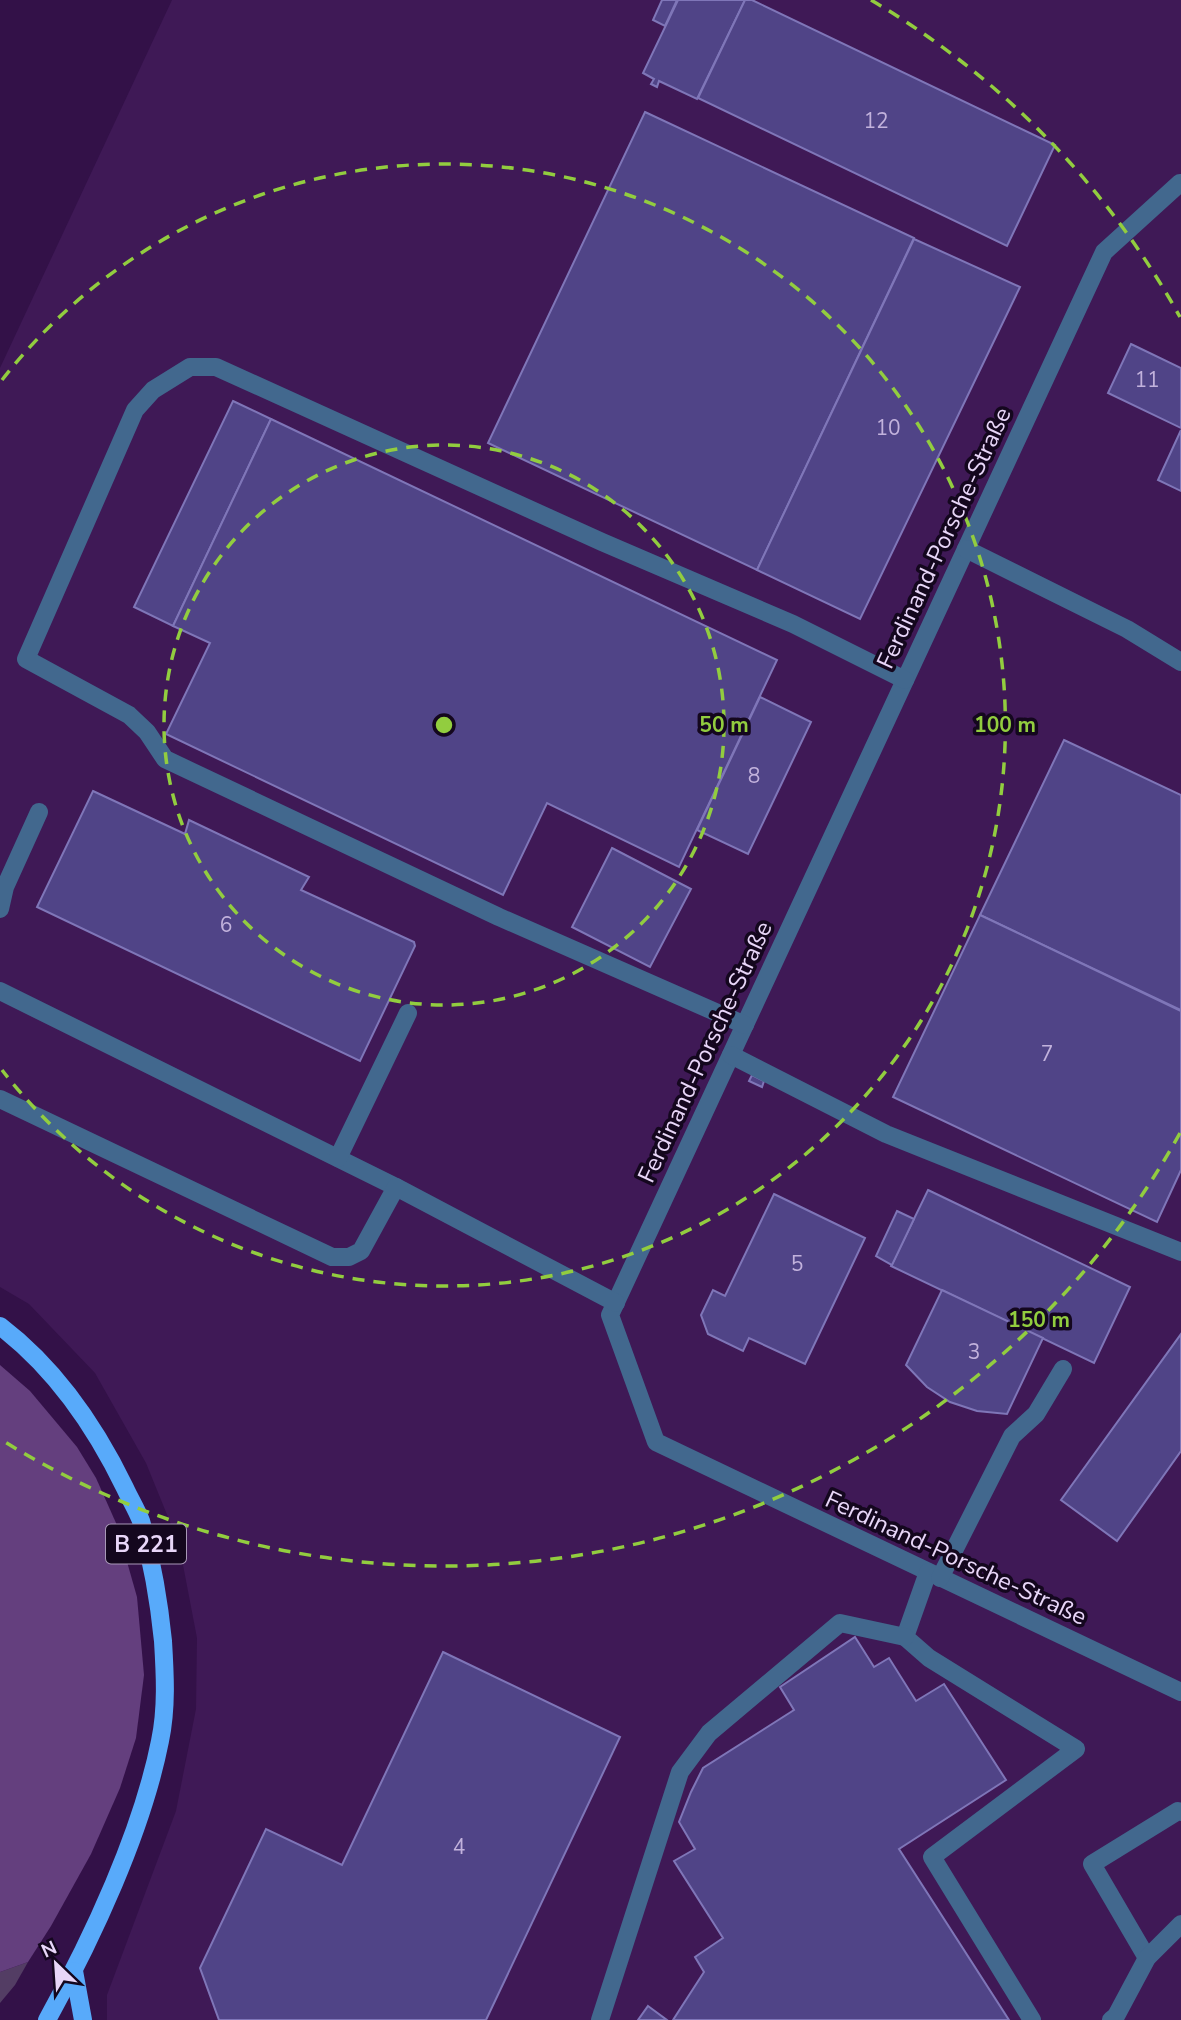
<svg xmlns="http://www.w3.org/2000/svg" width="1181" height="2020" font-family="'Nunito Sans',sans-serif">
	<rect width="100%" height="100%" fill="#331148"/>
	<!-- built -->
	<path fill="#3f1956" d="M 172,0 L 1181,0 L 1181,2020 L 107,2020 L 107,1995 L 176,1811 L 196,1709 L 197,1638 L 179,1544 L 146,1463 L 95,1373 L 29,1304 L 0,1287 L 0,368 Z"/>
	<!-- green -->
	<path fill="#533d64" d="M 28,1962 L 15,1985 L 0,2003 L 0,1972 Z"/>
	<!-- forest -->
	<path fill="#643f7e" d="M 0,1365 L 30,1391 L 77,1447 L 96,1478 L 116,1523 L 137,1597 L 144,1675 L 136,1738 L 120,1788 L 91,1854 L 51,1926 L 28,1962 L 0,1972 Z"/>
	<!-- building -->
	<g fill="#504487" stroke="#7f76b8" stroke-width="2">
		<path d="M 662,0 L 677,0 L 665,26 L 653,20 Z"/>
		<path d="M 678,0 L 745,0 L 697,99 L 659,81 L 657,87 L 651,84 L 654,79 L 643,73 Z"/>
		<path d="M 745,0 L 752,0 L 1055,145 L 1007,246 L 698,98 Z"/>
		<path d="M 645,112 L 914,238 L 757,570 L 488,443 Z"/>
		<path d="M 914,239 L 1020,287 L 860,619 L 757,570 Z"/>
		<path d="M 1131,344 L 1181,368 L 1181,428 L 1108,393 Z"/>
		<path d="M 233,401 L 271,419 L 173,626 L 134,607 Z"/>
		<path d="M 271,419 L 777,660 L 679,867 L 547,803 L 503,895 L 166,734 L 210,643 L 173,626 Z"/>
		<path d="M 1181,430 L 1181,491 L 1158,480 Z"/>
		<path d="M 760,697 L 811,722 L 748,854 L 697,830 Z"/>
		<path d="M 1064,740 L 1181,795 L 1181,1010 L 980,915 Z"/>
		<path d="M 93,791 L 185,834 L 189,820 L 309,877 L 301,890 L 414,942 L 415,946 L 360,1061 L 37,907 Z"/>
		<path d="M 612,848 L 691,889 L 650,967 L 572,927 Z"/>
		<path d="M 980,915 L 1181,1011 L 1181,1170 L 1157,1222 L 893,1097 Z"/>
		<path d="M 752,1075 L 764,1081 L 762,1087 L 749,1081 Z"/>
		<path d="M 928,1190 L 1130,1287 L 1094,1363 L 891,1266 Z"/>
		<path d="M 774,1194 L 865,1238 L 805,1364 L 749,1338 L 743,1351 L 708,1334 L 701,1315 L 713,1290 L 725,1296 Z"/>
		<path d="M 897,1211 L 914,1219 L 892,1265 L 876,1256 Z"/>
		<path d="M 942,1290 L 1043,1338 L 1007,1414 L 977,1411 L 950,1402 L 927,1387 L 906,1365 Z"/>
		<path d="M 1181,1334 L 1181,1451 L 1117,1541 L 1061,1500 Z"/>
		<path d="M 855,1637 L 874,1667 L 889,1658 L 916,1701 L 944,1684 L 1006,1780 L 899,1849 L 1009,2020 L 673,2020 L 704,1972 L 695,1957 L 723,1938 L 674,1861 L 695,1849 L 679,1822 L 691,1792 L 703,1768 L 794,1710 L 780,1687 Z"/>
		<path d="M 443,1652 L 620,1737 L 486,2020 L 219,2020 L 200,1968 L 266,1829 L 342,1865 Z"/>
		<path d="M 648,2006 L 667,2020 L 638,2020 Z"/>
	</g>
	<g fill="none" stroke-linecap="round" stroke-linejoin="round">
		<!-- minor -->
		<g stroke="#42688e" stroke-width="18">
			<path d="M 1180,183 L 1104,252 L 610,1315 L 656,1442 L 1181,1692"/>
			<path d="M 966,549 L 1127,629 L 1181,662"/>
			<path d="M 0,909 L 5,887 L 39,812"/>
			<path d="M 0,991 L 396,1187"/>
			<path d="M 745,1025 L 499,917 L 165,759 L 147,732 L 129,715 L 26,659 L 135,410 L 153,390 L 190,367 L 216,367 L 602,542 L 793,624 L 905,680"/>
			<path d="M 731,1055 L 886,1134 L 1181,1252"/>
			<path d="M 0,1099 L 332,1257 L 349,1257 L 361,1251 L 396,1187 L 616,1303"/>
			<path d="M 338,1158 L 408,1013"/>
			<path d="M 928,1572 L 905,1637 L 929,1658 L 1076,1749 L 932,1857 L 1032,2020"/>
			<path d="M 940,1578 L 1012,1436 L 1036,1414 L 1063,1369"/>
			<path d="M 1147,1958 L 1092,1864 L 1178,1811 L 1181,1812"/>
			<path d="M 600,2020 L 680,1772 L 709,1733 L 840,1623 L 905,1637"/>
			<path d="M 1111,2020 L 1116,2016 L 1147,1958 L 1181,1924"/>
		</g>
		<!-- major -->
		<g stroke="#58aafa" stroke-width="18">
			<path d="M 0,1326 C 55,1368 95,1426 125,1488 C 130,1499 137,1510 141,1521 C 152,1561 159,1601 163,1641 C 165,1674 167,1708 160,1741 C 142,1832 92,1939 47,2020"/>
			<path d="M 74,1971 L 83,2020"/>
		</g>
	</g>
	<!-- distance rings -->
	<g fill="none" stroke="#92cd3f" stroke-width="3.5" stroke-dasharray="12 9">
		<circle cx="444" cy="725" r="280"/>
		<path d="M2 380A561 561 0 1 1 2 1070"/>
		<path d="M1180 1133A841 841 0 0 1 5 1442M871 0A841 841 0 0 1 1180 317"/>
	</g>
	<g text-anchor="middle" stroke-width="7" stroke-linejoin="round" paint-order="stroke">
		<!-- number labels -->
		<g font-size="21" fill="#c2b2dc">
			<text x="876" y="128">12</text>
			<text x="1147" y="387">11</text>
			<text x="888" y="435">10</text>
			<text x="754" y="783">8</text>
			<text x="226" y="932">6</text>
			<text x="1047" y="1061">7</text>
			<text x="797" y="1271">5</text>
			<text x="974" y="1359">3</text>
			<text x="459" y="1854">4</text>
		</g>
		<!-- shield labels -->
		<rect fill="#14071e" stroke="#a898b7" stroke-width="2" x="106" y="1524.5" width="80" height="39" rx="5"/>
		<g font-size="23" font-weight="bold" fill="#e8d6f8">
			<text x="146" y="1552">B 221</text>
		</g>
		<!-- street labels -->
		<g font-size="24" fill="#e8d6f8" stroke="#14071e">
			<text transform="translate(944 538) rotate(-65)" y="8">Ferdinand-Porsche-Straße</text>
			<text transform="translate(705 1052) rotate(-65)" y="8">Ferdinand-Porsche-Straße</text>
			<text transform="translate(956 1558) rotate(25)" y="8">Ferdinand-Porsche-Straße</text>
		</g>
	</g>
	<circle cx="444" cy="725" r="10" fill="#92cd3f" stroke="#14071e" stroke-width="3.5"/>
	<g font-size="21" text-anchor="middle" font-weight="bold" fill="#92cd3f" stroke="#14071e" stroke-width="7" stroke-linejoin="round" paint-order="stroke">
		<text x="724" y="732">50 m</text>
		<text x="1005" y="732">100 m</text>
		<text x="1039" y="1327">150 m</text>
	</g>
	<!-- north arrow -->
	<g transform="translate(56 1964) rotate(335)" stroke="#14071e" stroke-width="5" paint-order="stroke">
	<path d="M0-5L12 26L0 18L-12 26Z" fill="#e8d6f8"/>
	<text y="-10" font-size="19" font-weight="bold" text-anchor="middle" fill="#e8d6f8">N</text>
	</g>
</svg>
